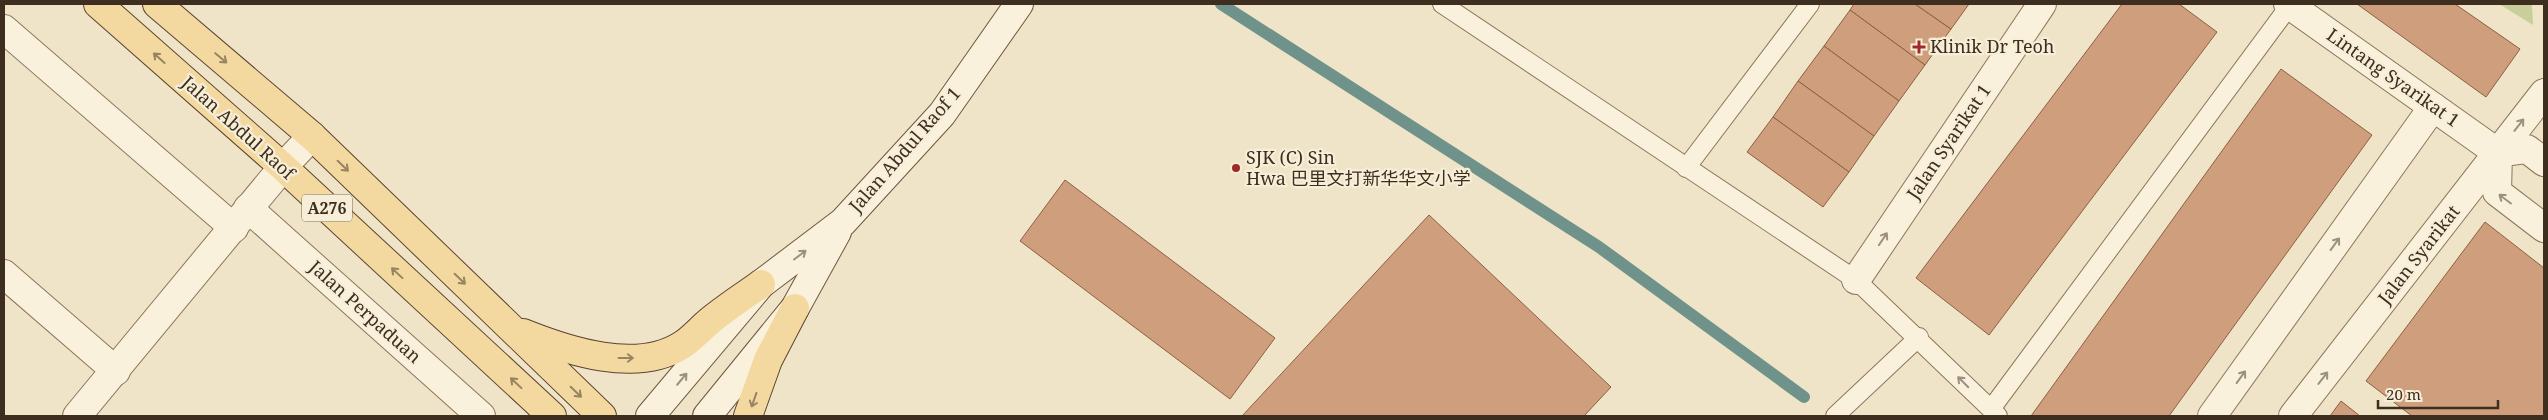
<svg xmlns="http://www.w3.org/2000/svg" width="2548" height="420" font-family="'Noto Serif','Noto Sans SC',serif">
	<rect width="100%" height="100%" fill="#f0e4c8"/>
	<!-- green -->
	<path fill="#c9cf9b" d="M 2499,4 L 2532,4 L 2533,25 Z"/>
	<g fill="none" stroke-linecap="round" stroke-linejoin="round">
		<!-- stream -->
		<path stroke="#6f938a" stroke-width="12" d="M 1221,4 L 1599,247 L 1804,397"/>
	</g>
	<!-- building -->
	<g fill="#cf9f7d" stroke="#8d5f41">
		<path d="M 1854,4 L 1915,4 L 1951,29 L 1925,65 L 1850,10 Z"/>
		<path d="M 1915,4 L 1969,4 L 1951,29 Z"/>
		<path d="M 2122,4 L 2179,4 L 2217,32 L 1989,335 L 1916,278 Z"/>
		<path d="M 2357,4 L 2455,4 L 2520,49 L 2486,97 Z"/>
		<path d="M 1850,10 L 1925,65 L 1899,101 L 1824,46 Z"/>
		<path d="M 1824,46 L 1899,101 L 1874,136 L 1798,81 Z"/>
		<path d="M 2281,69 L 2372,135 L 2169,416 L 2031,416 Z"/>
		<path d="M 1798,81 L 1874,136 L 1849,172 L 1773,117 Z"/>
		<path d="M 1773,117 L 1849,172 L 1823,207 L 1747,152 Z"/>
		<path d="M 1065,180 L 1275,338 L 1230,399 L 1020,241 Z"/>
		<path d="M 1429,215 L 1611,387 L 1584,416 L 1242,416 Z"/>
		<path d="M 2485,222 L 2544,268 L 2544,416 L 2412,416 L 2366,381 Z"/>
		<path d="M 2341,401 L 2360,416 L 2330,416 Z"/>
	</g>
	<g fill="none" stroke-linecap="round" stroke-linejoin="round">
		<defs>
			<g id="lane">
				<path d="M 1442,4 L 1856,280 L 1998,416"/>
				<path d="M 1686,168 L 1810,4"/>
				<path d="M 1991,409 L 2290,5"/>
				<path d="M 1835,416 L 1919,337"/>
			</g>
			<g id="street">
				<path d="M 2288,4 L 2498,153"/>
				<path d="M 4,29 L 234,228"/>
				<path d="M 2544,162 L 2527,149 L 2498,153 L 2497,192 L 2544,228"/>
				<path d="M 248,208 L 481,416"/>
				<path d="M 4,274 L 116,371"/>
				<path d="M 1856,280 L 2042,4"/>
				<path d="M 77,416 L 283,167 L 312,136"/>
				<path d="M 2212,416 L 2433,107"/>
				<path d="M 2293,416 L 2544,93"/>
			</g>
			<g id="secondary">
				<path d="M 650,416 L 761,284 L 843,222 L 942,114 L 1019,4"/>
				<path d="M 707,416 L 795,308 L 837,232"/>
			</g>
			<g id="primary">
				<path d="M 98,4 L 283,167 L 552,416"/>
				<path d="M 157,4 L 312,136 L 602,416"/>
				<path d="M 523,333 C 568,351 637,374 682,345 C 692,339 701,328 711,320 C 727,307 744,296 761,284"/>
				<path d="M 748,416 L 768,360 L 795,308"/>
			</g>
		</defs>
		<!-- lane casing -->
		<use href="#lane" stroke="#8d765c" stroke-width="20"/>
		<!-- street casing -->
		<use href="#street" stroke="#8d765c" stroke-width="30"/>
		<!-- secondary casing -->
		<use href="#secondary" stroke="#6f573f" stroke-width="30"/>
		<!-- primary casing -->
		<use href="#primary" stroke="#5b4430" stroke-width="30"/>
		<!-- lane -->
		<use href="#lane" stroke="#faf1dc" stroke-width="18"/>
		<!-- street -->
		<use href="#street" stroke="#faf1dc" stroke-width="28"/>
		<!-- secondary -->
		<use href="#secondary" stroke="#faf1dc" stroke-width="28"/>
		<!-- primary -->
		<use href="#primary" stroke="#f3d9a0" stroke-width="28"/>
	</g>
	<!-- one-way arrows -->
	<defs><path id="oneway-shaft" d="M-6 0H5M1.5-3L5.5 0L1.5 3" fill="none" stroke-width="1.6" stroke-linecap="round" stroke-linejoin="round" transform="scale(1.25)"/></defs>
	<g stroke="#988460">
		<use href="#oneway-shaft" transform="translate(159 58) rotate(-138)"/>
		<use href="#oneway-shaft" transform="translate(221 58) rotate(40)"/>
		<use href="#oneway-shaft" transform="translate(343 166) rotate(44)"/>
		<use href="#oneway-shaft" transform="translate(397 273) rotate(-137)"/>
		<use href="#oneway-shaft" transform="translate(460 279) rotate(44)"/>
		<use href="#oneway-shaft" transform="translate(626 358)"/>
		<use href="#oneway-shaft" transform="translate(516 383) rotate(-137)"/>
		<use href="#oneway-shaft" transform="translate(576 392) rotate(44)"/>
		<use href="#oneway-shaft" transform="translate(754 400) rotate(109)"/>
	</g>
	<g stroke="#9c907e">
		<use href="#oneway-shaft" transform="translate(2519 125) rotate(-52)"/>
		<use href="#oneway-shaft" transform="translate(2505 199) rotate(-143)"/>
		<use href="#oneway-shaft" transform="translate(1883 239) rotate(-56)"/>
		<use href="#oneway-shaft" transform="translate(2335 244) rotate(-54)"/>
		<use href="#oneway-shaft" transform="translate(800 255) rotate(-37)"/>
		<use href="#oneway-shaft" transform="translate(2241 377) rotate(-54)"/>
		<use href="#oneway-shaft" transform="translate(2323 378) rotate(-52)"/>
		<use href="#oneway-shaft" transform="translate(682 379) rotate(-50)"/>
		<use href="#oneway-shaft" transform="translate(1963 382) rotate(-135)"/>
	</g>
	<!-- markers -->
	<g fill="#9e2a2b" stroke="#f7eed8" stroke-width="2">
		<path d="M1916.5 39.5h5v5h5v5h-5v5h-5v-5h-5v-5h5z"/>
		<circle cx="1236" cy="168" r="5"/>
	</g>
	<g text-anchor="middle" stroke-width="4.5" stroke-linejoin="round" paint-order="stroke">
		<!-- shield labels -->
		<rect fill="#f7eed8" stroke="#756857" stroke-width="1" x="302" y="194.5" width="50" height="27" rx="4"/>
		<g font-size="16" font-weight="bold" fill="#3d2e20">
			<text x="327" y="214">A276</text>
		</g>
		<!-- poi labels -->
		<g font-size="18" fill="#3d2e20" stroke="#f7eed8" text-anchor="start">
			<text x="1930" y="53">Klinik Dr Teoh</text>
			<text x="1246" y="164">SJK (C) Sin<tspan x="1246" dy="21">Hwa 巴里文打新华华文小学</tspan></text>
		</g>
		<!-- street labels -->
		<g font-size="18" fill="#3d2e20" stroke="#f7eed8">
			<text transform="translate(2393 78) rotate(35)" y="6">Lintang Syarikat 1</text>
			<text transform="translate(238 128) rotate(42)" y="6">Jalan Abdul Raof</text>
			<text transform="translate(1949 142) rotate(-56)" y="6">Jalan Syarikat 1</text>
			<text transform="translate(905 150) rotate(-49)" y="6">Jalan Abdul Raof 1</text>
			<text transform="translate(2419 255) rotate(-52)" y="6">Jalan Syarikat</text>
			<text transform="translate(365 312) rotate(42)" y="6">Jalan Perpaduan</text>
		</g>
	</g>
	<!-- border -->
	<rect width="2548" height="420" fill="none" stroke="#3d2e20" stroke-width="10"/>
	<!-- scale -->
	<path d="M2378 400v8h120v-8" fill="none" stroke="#3d2e20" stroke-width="2.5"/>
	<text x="2386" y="400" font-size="15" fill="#3d2e20" stroke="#f7eed8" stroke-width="4" paint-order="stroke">20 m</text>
</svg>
